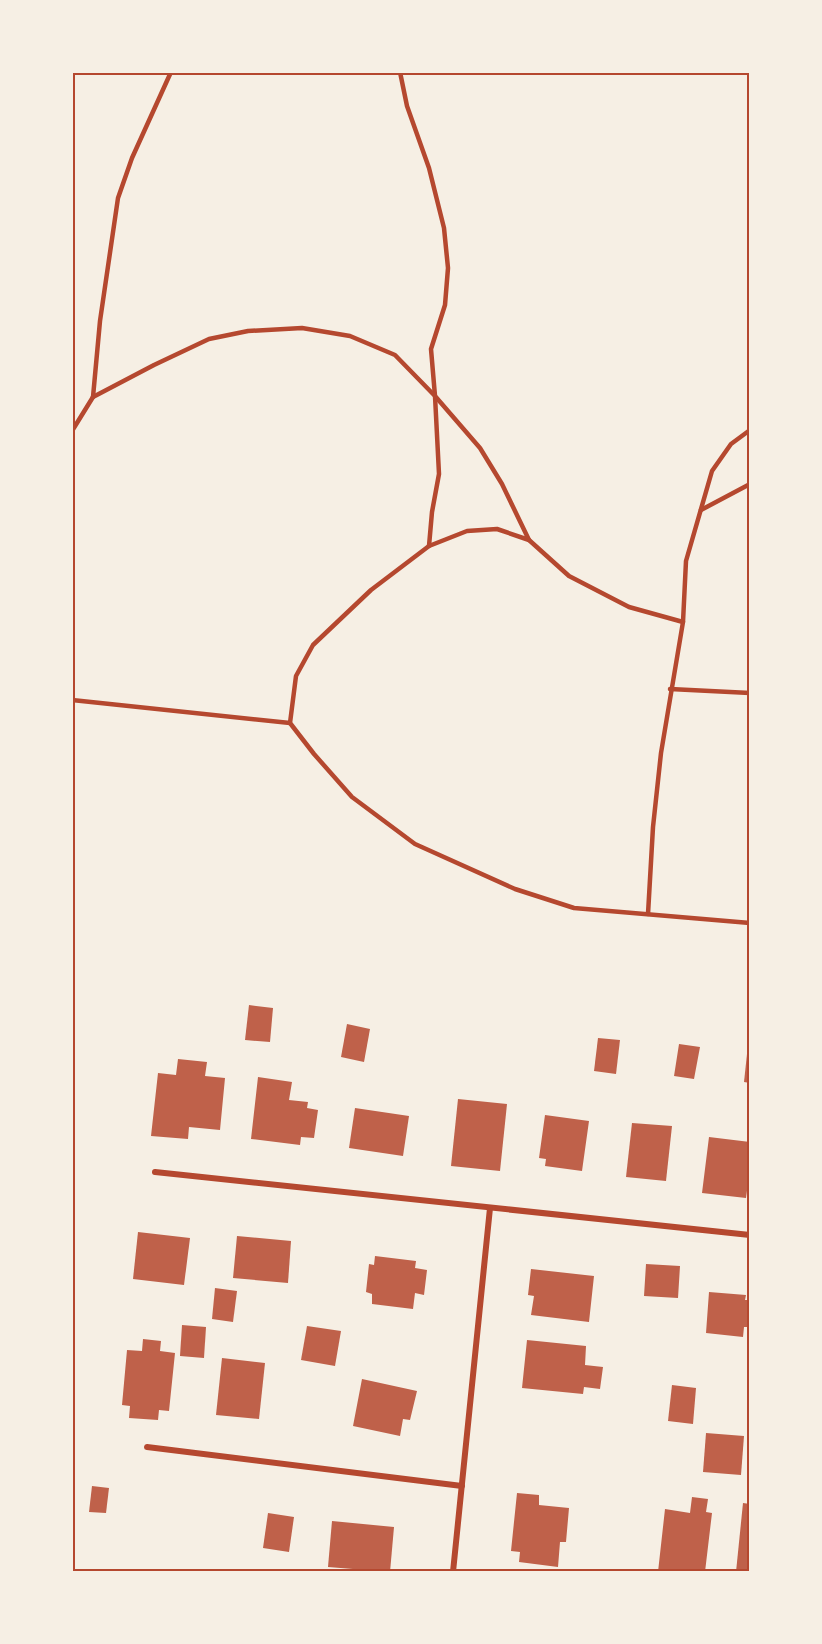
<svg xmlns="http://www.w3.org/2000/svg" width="822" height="1644" font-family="Montserrat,sans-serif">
	<rect width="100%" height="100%" fill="#f6efe4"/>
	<!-- building -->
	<g fill="#bf614a">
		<path d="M 249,1005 L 273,1008 L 270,1042 L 245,1040 Z"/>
		<path d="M 347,1024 L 370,1029 L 364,1062 L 341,1057 Z"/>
		<path d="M 598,1038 L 620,1040 L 616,1074 L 594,1071 Z"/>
		<path d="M 679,1044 L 700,1047 L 694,1079 L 674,1076 Z"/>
		<path d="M 747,1054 L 750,1055 L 750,1083 L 744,1082 Z"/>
		<path d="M 178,1059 L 207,1062 L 205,1076 L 225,1078 L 220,1130 L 189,1127 L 188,1139 L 151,1136 L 158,1073 L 176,1075 Z"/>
		<path d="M 258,1077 L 292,1082 L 289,1100 L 308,1102 L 307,1108 L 318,1110 L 314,1138 L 301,1137 L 300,1145 L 251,1139 Z"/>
		<path d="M 458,1099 L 507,1104 L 500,1171 L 451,1166 Z"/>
		<path d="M 355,1108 L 409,1116 L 403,1156 L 349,1148 Z"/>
		<path d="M 545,1115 L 589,1121 L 582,1171 L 545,1166 L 546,1159 L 539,1158 Z"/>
		<path d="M 632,1123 L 672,1126 L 666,1181 L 626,1177 Z"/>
		<path d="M 709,1137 L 750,1142 L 750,1168 L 746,1198 L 702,1193 Z"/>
		<path d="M 138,1232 L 190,1238 L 184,1285 L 133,1279 Z"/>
		<path d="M 237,1236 L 291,1241 L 288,1283 L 233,1278 Z"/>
		<path d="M 375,1256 L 416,1261 L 415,1268 L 427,1270 L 424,1295 L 415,1293 L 413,1309 L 372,1304 L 372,1294 L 366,1292 L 369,1264 L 374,1265 Z"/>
		<path d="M 646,1264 L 680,1266 L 678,1298 L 644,1296 Z"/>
		<path d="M 531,1269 L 594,1276 L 589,1322 L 531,1315 L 534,1296 L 528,1295 Z"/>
		<path d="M 215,1288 L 237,1291 L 233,1322 L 212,1319 Z"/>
		<path d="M 709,1292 L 746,1295 L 745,1300 L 750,1300 L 750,1327 L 744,1327 L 743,1337 L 706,1333 Z"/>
		<path d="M 182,1325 L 206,1327 L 204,1358 L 180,1356 Z"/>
		<path d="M 307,1326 L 341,1331 L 335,1366 L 301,1360 Z"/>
		<path d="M 143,1339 L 161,1341 L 160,1351 L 175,1353 L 169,1411 L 159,1410 L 158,1420 L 129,1418 L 130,1406 L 122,1405 L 127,1350 L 142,1351 Z"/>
		<path d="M 527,1340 L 586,1346 L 585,1365 L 603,1367 L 600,1389 L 584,1387 L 583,1394 L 522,1388 Z"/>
		<path d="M 222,1358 L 265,1363 L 259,1419 L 216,1415 Z"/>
		<path d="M 362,1379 L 417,1391 L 410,1420 L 403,1419 L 400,1436 L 353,1426 Z"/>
		<path d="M 672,1385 L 696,1388 L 693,1424 L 668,1421 Z"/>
		<path d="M 706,1433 L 744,1436 L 741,1475 L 703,1472 Z"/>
		<path d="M 92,1486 L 109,1488 L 106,1513 L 89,1512 Z"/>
		<path d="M 517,1493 L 539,1495 L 539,1505 L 569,1508 L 566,1542 L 560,1542 L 558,1567 L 519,1562 L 520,1552 L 511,1551 Z"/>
		<path d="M 692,1497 L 708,1499 L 706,1512 L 712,1513 L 705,1572 L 658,1572 L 665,1509 L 690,1513 Z"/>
		<path d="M 743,1503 L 750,1504 L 750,1572 L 736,1572 Z"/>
		<path d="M 268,1513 L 294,1517 L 289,1552 L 263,1548 Z"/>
		<path d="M 332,1521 L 394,1527 L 390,1572 L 328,1567 Z"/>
	</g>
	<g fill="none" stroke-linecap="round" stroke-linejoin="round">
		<!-- service -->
		<g stroke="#b5482f" stroke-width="4.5">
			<path d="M 400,72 L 407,106 L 429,168 L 444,228 L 448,268 L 445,305 L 431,349 L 435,396 L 480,448 L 502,484 L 529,540 L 569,576 L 629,607 L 683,622 L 661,753 L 653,827 L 648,914"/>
			<path d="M 93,397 L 154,365 L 209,339 L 248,331 L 302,328 L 350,336 L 395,355 L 435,396 L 439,474 L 432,512 L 429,546"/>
			<path d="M 72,431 L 93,397 L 100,321 L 118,198 L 132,158 L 171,72"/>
			<path d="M 701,510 L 750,484"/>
			<path d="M 529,540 L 497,529 L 467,531 L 429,546 L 371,590 L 313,645 L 296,676 L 290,723 L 314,754 L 352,797 L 415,844 L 515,889 L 574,908 L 750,923"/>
			<path d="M 683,622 L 686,561 L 712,471 L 731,444 L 750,430"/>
			<path d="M 670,689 L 750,693"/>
			<path d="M 72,700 L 290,723"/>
		</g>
		<!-- minor -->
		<g stroke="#b5482f" stroke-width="6">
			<path d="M 155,1172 L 750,1235"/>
			<path d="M 147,1447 L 462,1486"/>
			<path d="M 453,1572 L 490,1208"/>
		</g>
	</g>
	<!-- border -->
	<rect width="822" height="1644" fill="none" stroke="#f6efe4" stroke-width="147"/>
	<rect x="74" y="74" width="674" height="1496" fill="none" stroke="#b5482f" stroke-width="2"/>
</svg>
